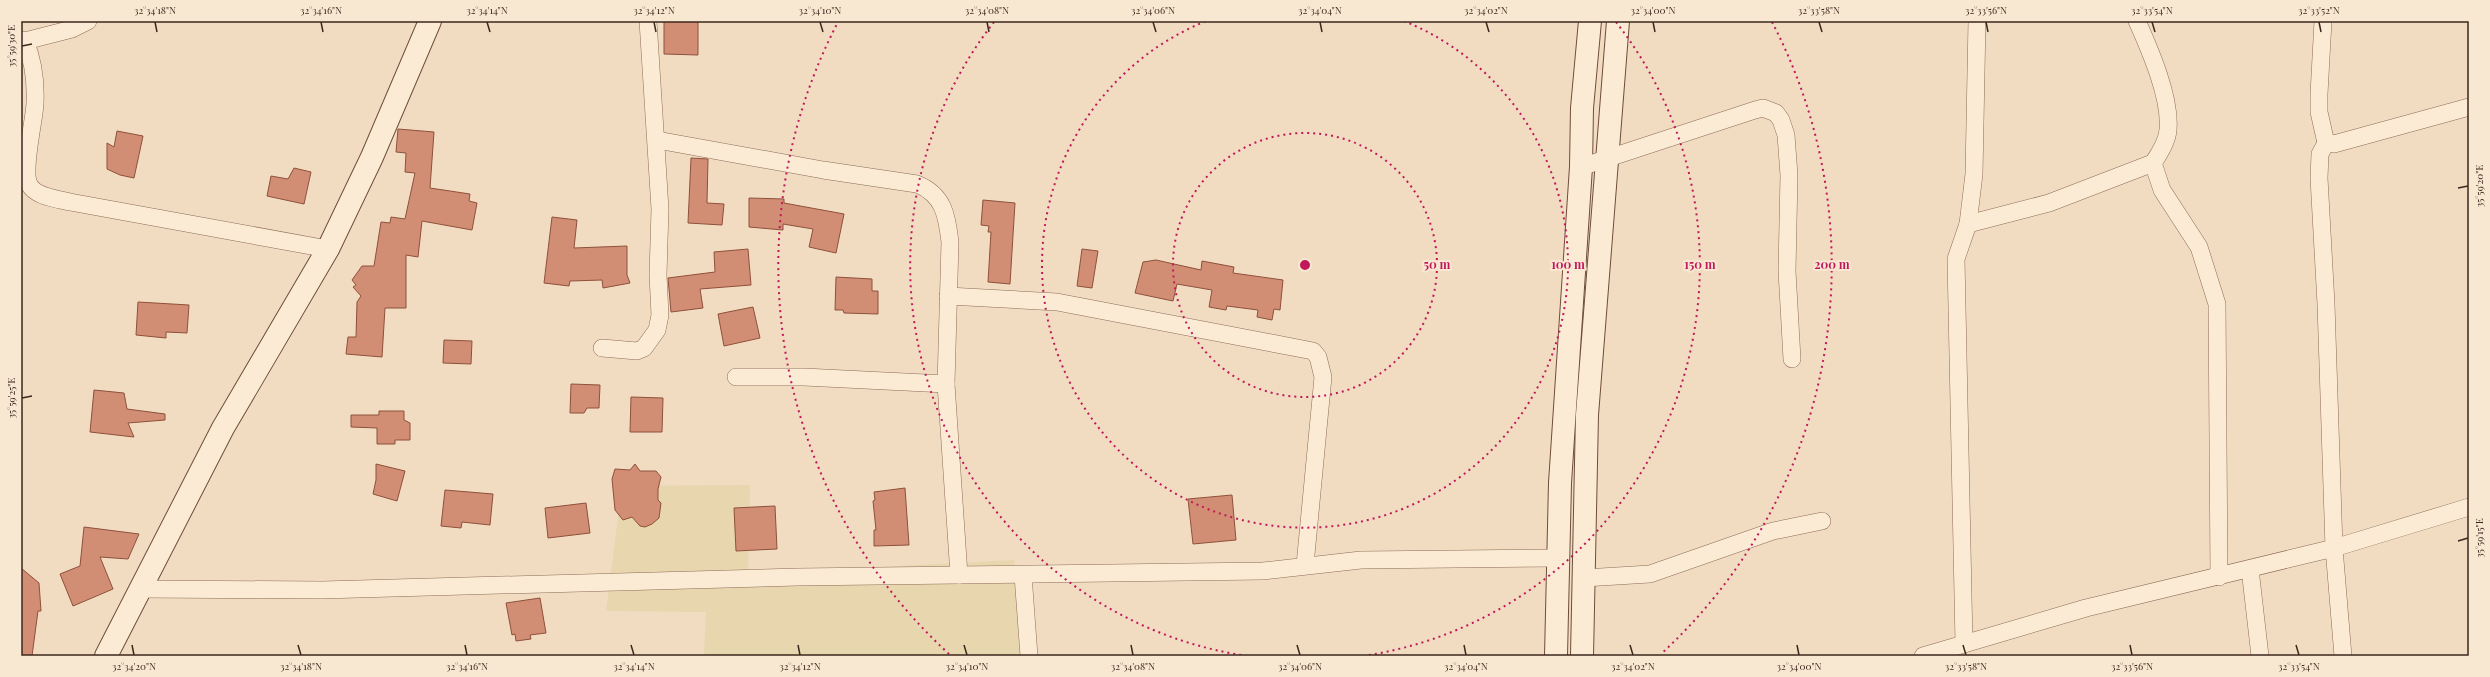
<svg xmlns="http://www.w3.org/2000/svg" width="2490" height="677" font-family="'Playfair Display',serif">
	<rect width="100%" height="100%" fill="#f1dcc1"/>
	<!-- farmland -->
	<path fill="#e8d6ae" d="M 750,485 L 748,574 L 1014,560 L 1029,656 L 704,656 L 706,612 L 606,611 L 622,486 Z"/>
	<!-- building -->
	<g fill="#d28e74" stroke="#8e503b">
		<path d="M 664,21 L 698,21 L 698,55 L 664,54 Z"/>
		<path d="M 398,129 L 434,132 L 430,188 L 470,194 L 469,201 L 477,203 L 472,230 L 422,221 L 418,257 L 406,255 L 406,308 L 385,308 L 382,357 L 346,354 L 348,337 L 356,337 L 357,302 L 361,296 L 353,287 L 356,285 L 352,280 L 362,266 L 374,266 L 381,222 L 390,223 L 391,217 L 405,219 L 415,173 L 405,172 L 406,153 L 396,152 Z"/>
		<path d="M 117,131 L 143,136 L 134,178 L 120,175 L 107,169 L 107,143 L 114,147 Z"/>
		<path d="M 691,158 L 708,159 L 707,203 L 724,204 L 722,225 L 688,223 Z"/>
		<path d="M 294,168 L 311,172 L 304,204 L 267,196 L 271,176 L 288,179 Z"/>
		<path d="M 749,198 L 784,199 L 784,203 L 844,214 L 836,253 L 809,247 L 813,229 L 783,224 L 783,230 L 749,227 Z"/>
		<path d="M 983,200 L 1015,203 L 1010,284 L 988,282 L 991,232 L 988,232 L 989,226 L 981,225 Z"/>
		<path d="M 552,217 L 577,220 L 574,248 L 627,246 L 627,275 L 630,283 L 603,288 L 602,280 L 570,281 L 569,286 L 544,283 Z"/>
		<path d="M 748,249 L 751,285 L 700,289 L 703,308 L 671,312 L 668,278 L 715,272 L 714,252 Z"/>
		<path d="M 1082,249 L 1098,251 L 1092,288 L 1077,286 Z"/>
		<path d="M 1156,260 L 1201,270 L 1202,261 L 1234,267 L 1233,273 L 1283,280 L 1280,310 L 1274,309 L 1272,320 L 1257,317 L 1258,310 L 1227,306 L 1226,310 L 1209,307 L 1212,290 L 1177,284 L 1173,301 L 1135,293 L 1143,262 Z"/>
		<path d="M 836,277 L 872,279 L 872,291 L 878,291 L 878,314 L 844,313 L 843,310 L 835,310 Z"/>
		<path d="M 138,302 L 189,305 L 187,333 L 166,332 L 166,338 L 136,335 Z"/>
		<path d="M 753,307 L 760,338 L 724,346 L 718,314 Z"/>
		<path d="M 444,340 L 472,341 L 471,364 L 443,363 Z"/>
		<path d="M 571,384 L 600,385 L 599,408 L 587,408 L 584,413 L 570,413 Z"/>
		<path d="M 94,390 L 124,393 L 127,409 L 165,414 L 165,420 L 128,423 L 134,437 L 90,432 Z"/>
		<path d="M 631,397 L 663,398 L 662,432 L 630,432 Z"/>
		<path d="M 379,411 L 404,411 L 404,420 L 410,423 L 410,440 L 395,440 L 395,444 L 377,444 L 377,428 L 351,427 L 351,415 L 379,415 Z"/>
		<path d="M 376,464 L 405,471 L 397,501 L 373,494 L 376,480 Z"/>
		<path d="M 635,464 L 640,471 L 656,471 L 661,477 L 658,489 L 658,500 L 661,503 L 659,518 L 652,524 L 645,527 L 640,526 L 632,517 L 623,520 L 615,510 L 612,479 L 615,469 L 630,470 Z"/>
		<path d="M 905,488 L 909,545 L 874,546 L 874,530 L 876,530 L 873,501 L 875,500 L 874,492 Z"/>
		<path d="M 445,490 L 493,494 L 490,525 L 462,522 L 461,528 L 441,526 Z"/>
		<path d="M 1232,495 L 1236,540 L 1193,544 L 1188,499 Z"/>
		<path d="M 586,503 L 590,533 L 548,538 L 545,508 Z"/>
		<path d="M 775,506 L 777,549 L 736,551 L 734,508 Z"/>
		<path d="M 84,527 L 139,534 L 128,559 L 100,557 L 113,589 L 73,606 L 60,574 L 80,566 Z"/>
		<path d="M 21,568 L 39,583 L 41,611 L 38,611 L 32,656 L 21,656 Z"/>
		<path d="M 540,598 L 546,633 L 530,635 L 531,639 L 516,641 L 515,634 L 512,635 L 506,603 Z"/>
	</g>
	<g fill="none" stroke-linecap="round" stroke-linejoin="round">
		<defs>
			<g id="street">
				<path d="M 2323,21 L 2319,94 L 2319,112 L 2326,143"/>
				<path d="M 21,40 L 25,41 C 34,62 36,82 35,104 C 34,122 22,170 29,184 C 35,197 58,199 70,202 L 328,249"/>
				<path d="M 25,41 L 72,29 L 88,21"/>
				<path d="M 657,140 L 823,170 L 917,184 C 944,195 947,216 950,242 L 946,384 L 959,575"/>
				<path d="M 2153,163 L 2162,190 L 2199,247 L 2217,304 L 2219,577"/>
				<path d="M 1581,167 L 1755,110 L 1763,108 L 1776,113 L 1781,120 L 1786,135 L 1789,175 L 1787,271 L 1792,359"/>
				<path d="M 1968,224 L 2049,203 L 2153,163 C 2160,153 2167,142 2168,130 C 2171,98 2150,50 2137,21"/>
				<path d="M 948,296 L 1057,302 L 1313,351 L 1318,357 L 1323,377 L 1305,565"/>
				<path d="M 602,348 L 637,351 L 644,348 L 657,330 L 660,315 L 658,275 L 660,209 L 648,21"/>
				<path d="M 736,377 L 804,377 L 946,384"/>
				<path d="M 2250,569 L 2260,656"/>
				<path d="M 1023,575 L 1029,656"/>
				<path d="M 1584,578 L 1650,574 L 1773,531 L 1822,521"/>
				<path d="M 141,589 L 322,590 L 798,577 L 1263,571 L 1361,560 L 1559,558"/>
				<path d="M 1964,643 L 1956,259 L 1968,224 L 1974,174 L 1977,21"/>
				<path d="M 1923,656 L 2086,608 L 2334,548 L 2469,507"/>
				<path d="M 2343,656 L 2334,548 L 2326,304 L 2319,178 L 2320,154 L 2326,143 L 2334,144 L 2469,107"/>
			</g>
			<g id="secondary">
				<path d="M 106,656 L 223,428 L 328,249 L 372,157 L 430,21"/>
				<path d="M 1556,656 L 1560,483 L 1581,167 L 1582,108 L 1590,21"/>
				<path d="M 1582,656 L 1587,415 L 1618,21"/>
			</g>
		</defs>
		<!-- street casing -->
		<use href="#street" stroke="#8d6c57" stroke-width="18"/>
		<!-- secondary casing -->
		<use href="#secondary" stroke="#6e4d3a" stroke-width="24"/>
		<!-- street -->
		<use href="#street" stroke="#fbebd5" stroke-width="17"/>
		<!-- secondary -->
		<use href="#secondary" stroke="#fbebd5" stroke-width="22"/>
	</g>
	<!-- ticks -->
	<path fill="none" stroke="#3b271d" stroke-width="1.5" d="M 155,22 L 157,32M 321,22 L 323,32M 487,22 L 490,32M 654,22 L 656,32M 820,22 L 823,32M 987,22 L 989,32M 1153,22 L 1156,32M 1320,22 L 1322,32M 1486,22 L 1489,32M 1653,22 L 1655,32M 1819,22 L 1822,32M 1986,22 L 1988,32M 2152,22 L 2155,32M 2319,22 L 2321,32M 22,46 L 32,44M 2458,188 L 2468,186M 22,398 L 32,396M 2458,541 L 2468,538M 132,645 L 134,655M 298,645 L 301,655M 465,645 L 467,655M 631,645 L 634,655M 798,645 L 800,655M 964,645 L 967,655M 1131,645 L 1133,655M 1297,645 L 1300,655M 1464,645 L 1466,655M 1630,645 L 1633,655M 1797,645 L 1799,655M 1963,645 L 1966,655M 2130,645 L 2132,655M 2296,645 L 2299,655"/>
	<!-- distance rings -->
	<g fill="none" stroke="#c2185b" stroke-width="2" stroke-dasharray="2 4">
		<circle cx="1305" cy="265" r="132"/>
		<path d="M1404 21A263 263 0 1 1 1206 21"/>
		<path d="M1247 656A395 395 0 0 1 994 22M1616 22A395 395 0 0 1 1363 656"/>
		<path d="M949 654A527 527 0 0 1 838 22M1772 22A527 527 0 0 1 1661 654"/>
	</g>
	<circle cx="1305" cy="265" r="6" fill="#c2185b" stroke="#f8e8d2" stroke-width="2"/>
	<g font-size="12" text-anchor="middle" font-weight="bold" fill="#c2185b" stroke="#f8e8d2" stroke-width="4" stroke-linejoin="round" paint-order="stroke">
		<text x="1437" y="269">50 m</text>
		<text x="1568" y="269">100 m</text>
		<text x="1700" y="269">150 m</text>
		<text x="1832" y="269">200 m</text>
	</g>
	<!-- border -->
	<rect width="2490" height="677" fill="none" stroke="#f8e8d2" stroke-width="44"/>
	<rect x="22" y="22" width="2446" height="633" fill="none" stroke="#3b271d" stroke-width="1.5"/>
	<g font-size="10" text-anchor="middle" fill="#3b271d">
		<text x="155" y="14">32°34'18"N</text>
		<text x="321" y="14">32°34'16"N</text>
		<text x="487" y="14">32°34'14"N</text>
		<text x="654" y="14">32°34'12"N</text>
		<text x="820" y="14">32°34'10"N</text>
		<text x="987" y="14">32°34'08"N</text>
		<text x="1153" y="14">32°34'06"N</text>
		<text x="1320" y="14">32°34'04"N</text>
		<text x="1486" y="14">32°34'02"N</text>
		<text x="1653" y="14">32°34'00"N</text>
		<text x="1819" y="14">32°33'58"N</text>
		<text x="1986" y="14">32°33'56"N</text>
		<text x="2152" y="14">32°33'54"N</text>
		<text x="2319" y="14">32°33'52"N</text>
		<text transform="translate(11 46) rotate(-90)" y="4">35°59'30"E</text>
		<text transform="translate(2479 186) rotate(-90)" y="4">35°59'20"E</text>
		<text transform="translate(11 398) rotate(-90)" y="4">35°59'25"E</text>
		<text transform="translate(2479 538) rotate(-90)" y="4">35°59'15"E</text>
		<text x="134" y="670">32°34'20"N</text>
		<text x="301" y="670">32°34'18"N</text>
		<text x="467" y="670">32°34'16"N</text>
		<text x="634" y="670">32°34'14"N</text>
		<text x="800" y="670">32°34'12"N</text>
		<text x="967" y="670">32°34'10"N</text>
		<text x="1133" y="670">32°34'08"N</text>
		<text x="1300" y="670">32°34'06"N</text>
		<text x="1466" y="670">32°34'04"N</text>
		<text x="1633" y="670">32°34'02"N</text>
		<text x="1799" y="670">32°34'00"N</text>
		<text x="1966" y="670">32°33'58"N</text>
		<text x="2132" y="670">32°33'56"N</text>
		<text x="2299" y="670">32°33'54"N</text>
	</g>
</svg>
